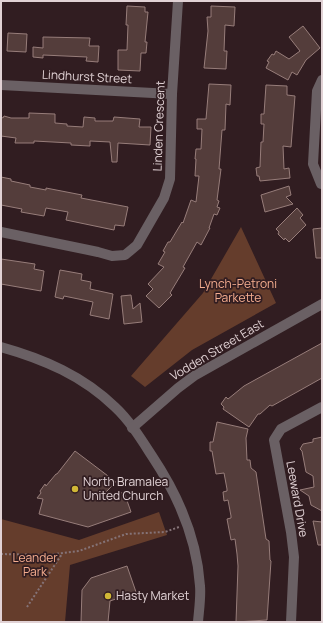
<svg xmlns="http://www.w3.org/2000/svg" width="323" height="623" font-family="Manrope,sans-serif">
	<rect width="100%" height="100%" fill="#311d21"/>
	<!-- green -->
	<g fill="#653d2c">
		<path d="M 241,227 L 276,303 L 192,350 L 145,387 L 131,376 L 203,293 Z"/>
		<path d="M 159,512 L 167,535 L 70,565 L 65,622 L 1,622 L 1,519 L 79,540 Z"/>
	</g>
	<!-- building -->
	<g fill="#543d3b" stroke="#977d7a">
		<path d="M 127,6 L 145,7 L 145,12 L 148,12 L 145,42 L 147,42 L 146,53 L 141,53 L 140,71 L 118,70 L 118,50 L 127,50 L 128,25 L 126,25 Z"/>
		<path d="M 211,6 L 235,7 L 234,26 L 225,25 L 224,51 L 227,51 L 226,69 L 204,68 L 208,31 L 207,17 L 211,17 Z"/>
		<path d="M 303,26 L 320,48 L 306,60 L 297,75 L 292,72 L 288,80 L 266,68 L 269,62 L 267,61 L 272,54 L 274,55 L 276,51 L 289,59 L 300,51 L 289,37 Z"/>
		<path d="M 8,33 L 27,34 L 26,52 L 7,51 Z"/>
		<path d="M 43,37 L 90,38 L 89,46 L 99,46 L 98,62 L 86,61 L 87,57 L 43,55 L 43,58 L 33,57 L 33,47 L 43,48 Z"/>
		<path d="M 209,84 L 231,85 L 230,105 L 226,104 L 225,130 L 222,130 L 219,169 L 221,169 L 217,200 L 219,201 L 217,207 L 220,208 L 217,215 L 214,214 L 209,228 L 210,228 L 201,245 L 197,242 L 183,267 L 185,268 L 170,293 L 172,295 L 159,308 L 146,296 L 153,289 L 148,284 L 164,267 L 158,264 L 165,252 L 163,251 L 168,242 L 170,242 L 182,222 L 183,223 L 191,200 L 196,202 L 199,176 L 195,176 L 196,159 L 195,159 L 196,149 L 201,149 L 202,129 L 197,129 L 197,119 L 206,119 Z"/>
		<path d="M 266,85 L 287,86 L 287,95 L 295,96 L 291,147 L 283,146 L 284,169 L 289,168 L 290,178 L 260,181 L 259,176 L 257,176 L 256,168 L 260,167 L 261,142 L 263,142 L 264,124 L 261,124 L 261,114 L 264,114 Z"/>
		<path d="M 29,113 L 55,114 L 55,123 L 67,124 L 67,126 L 83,127 L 84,117 L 95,118 L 95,121 L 113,121 L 114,117 L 140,119 L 139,127 L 151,127 L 150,145 L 118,143 L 117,162 L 112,162 L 110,142 L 90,141 L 90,146 L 71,145 L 71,143 L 34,141 L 34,143 L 15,143 L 16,138 L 1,136 L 1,117 L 3,118 L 4,116 L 11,118 L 29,118 Z"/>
		<path d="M 1,177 L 11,179 L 11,181 L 30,185 L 30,187 L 46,190 L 46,188 L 82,195 L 81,198 L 128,207 L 124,226 L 115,225 L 114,230 L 66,220 L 68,212 L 46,208 L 44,216 L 21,212 L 22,209 L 1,205 Z"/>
		<path d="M 289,186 L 291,195 L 286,197 L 293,204 L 265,212 L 261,195 Z"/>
		<path d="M 297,208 L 303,215 L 300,218 L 306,225 L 289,242 L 285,238 L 284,240 L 278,234 L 279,232 L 276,229 Z"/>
		<path d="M 322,228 L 322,258 L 316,258 L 313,229 Z"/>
		<path d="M 1,259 L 35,264 L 34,269 L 44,271 L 41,291 L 1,284 Z"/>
		<path d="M 60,270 L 82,274 L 81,280 L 91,282 L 90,289 L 113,294 L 109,319 L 90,315 L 93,302 L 64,296 L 63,299 L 55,297 Z"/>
		<path d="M 131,295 L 133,309 L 140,303 L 142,322 L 124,324 L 121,296 Z"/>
		<path d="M 322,343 L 322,378 L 272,406 L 270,405 L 260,414 L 258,414 L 249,427 L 223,409 L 224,407 L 221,404 L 226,397 L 228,399 L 244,386 Z"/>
		<path d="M 217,422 L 248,429 L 246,438 L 247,460 L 250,460 L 251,468 L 256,472 L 266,539 L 269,541 L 270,560 L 271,561 L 267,620 L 236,622 L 238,566 L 237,554 L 235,539 L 231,540 L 227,519 L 231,518 L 231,516 L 228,500 L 224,501 L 223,492 L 227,491 L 227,489 L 224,473 L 216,474 L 212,451 L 210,451 L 210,442 L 213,442 Z"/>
		<path d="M 322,437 L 322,511 L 311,505 L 309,496 L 300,490 L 314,487 L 313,476 L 306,472 L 302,451 L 300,449 L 303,444 L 313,442 L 313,439 Z"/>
		<path d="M 75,451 L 116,482 L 97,501 L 124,492 L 131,512 L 88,527 L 39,514 L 43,499 L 37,498 L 41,493 L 40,491 L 45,484 L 46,486 L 56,474 L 57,474 Z"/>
		<path d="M 313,521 L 322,522 L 322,545 L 318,545 Z"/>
		<path d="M 127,566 L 136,592 L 110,601 L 108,622 L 81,622 L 82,590 L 91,578 Z"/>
	</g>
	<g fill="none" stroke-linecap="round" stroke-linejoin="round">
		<!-- path -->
		<g stroke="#857377" stroke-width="2" stroke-dasharray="2 2" stroke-linecap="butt">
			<path d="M 1,554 L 47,555 L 79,551 L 126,534 L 165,532 L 179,527"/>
			<path d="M 27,607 L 62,554"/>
		</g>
		<!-- minor -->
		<g stroke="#6a6064" stroke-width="10">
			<path d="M 1,85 L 172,94"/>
			<path d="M 321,184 L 313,164 L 317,91 L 322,80"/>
			<path d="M 1,232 L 98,252 L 112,256 L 125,255 L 137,245 L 164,198 L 170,179 L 172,94 L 178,1"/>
			<path d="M 1,347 C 44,359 83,376 115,407 C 130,421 141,439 152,456 C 178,495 197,538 200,586 C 201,597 199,610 198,622"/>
			<path d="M 132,428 L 178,388 L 194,376 L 322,304"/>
			<path d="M 291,622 L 294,557 L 291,532 L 274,440 L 281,429 L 322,407"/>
		</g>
	</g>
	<!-- markers -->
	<g fill="#d0b736" stroke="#311d21" stroke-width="1.5">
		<circle cx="75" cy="489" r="4"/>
		<circle cx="108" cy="596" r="4"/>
	</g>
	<g text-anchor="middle" stroke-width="3.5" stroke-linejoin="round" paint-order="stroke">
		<!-- street labels -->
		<g font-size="12" fill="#e1d2d5" stroke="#311d21">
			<text transform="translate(87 77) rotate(3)" y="4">Lindhurst Street</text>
			<text transform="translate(159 126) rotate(-88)" y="4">Linden Crescent</text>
			<text transform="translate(217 350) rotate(-31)" y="4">Vodden Street East</text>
			<text transform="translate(297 499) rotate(80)" y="4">Leeward Drive</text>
		</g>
		<!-- park labels -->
		<g font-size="12" fill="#f5ad8f" stroke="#311d21">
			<text x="238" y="288">Lynch-Petroni<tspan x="238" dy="14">Parkette</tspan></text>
			<text x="35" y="562">Leander<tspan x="35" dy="14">Park</tspan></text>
		</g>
		<!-- poi labels -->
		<g font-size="12" fill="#e1d2d5" stroke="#311d21" text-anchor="start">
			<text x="83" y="486">North Bramalea<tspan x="83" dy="14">United Church</tspan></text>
			<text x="116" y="600">Hasty Market</text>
		</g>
	</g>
	<!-- border -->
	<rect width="323" height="623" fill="none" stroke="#e1d2d5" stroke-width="4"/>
</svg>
